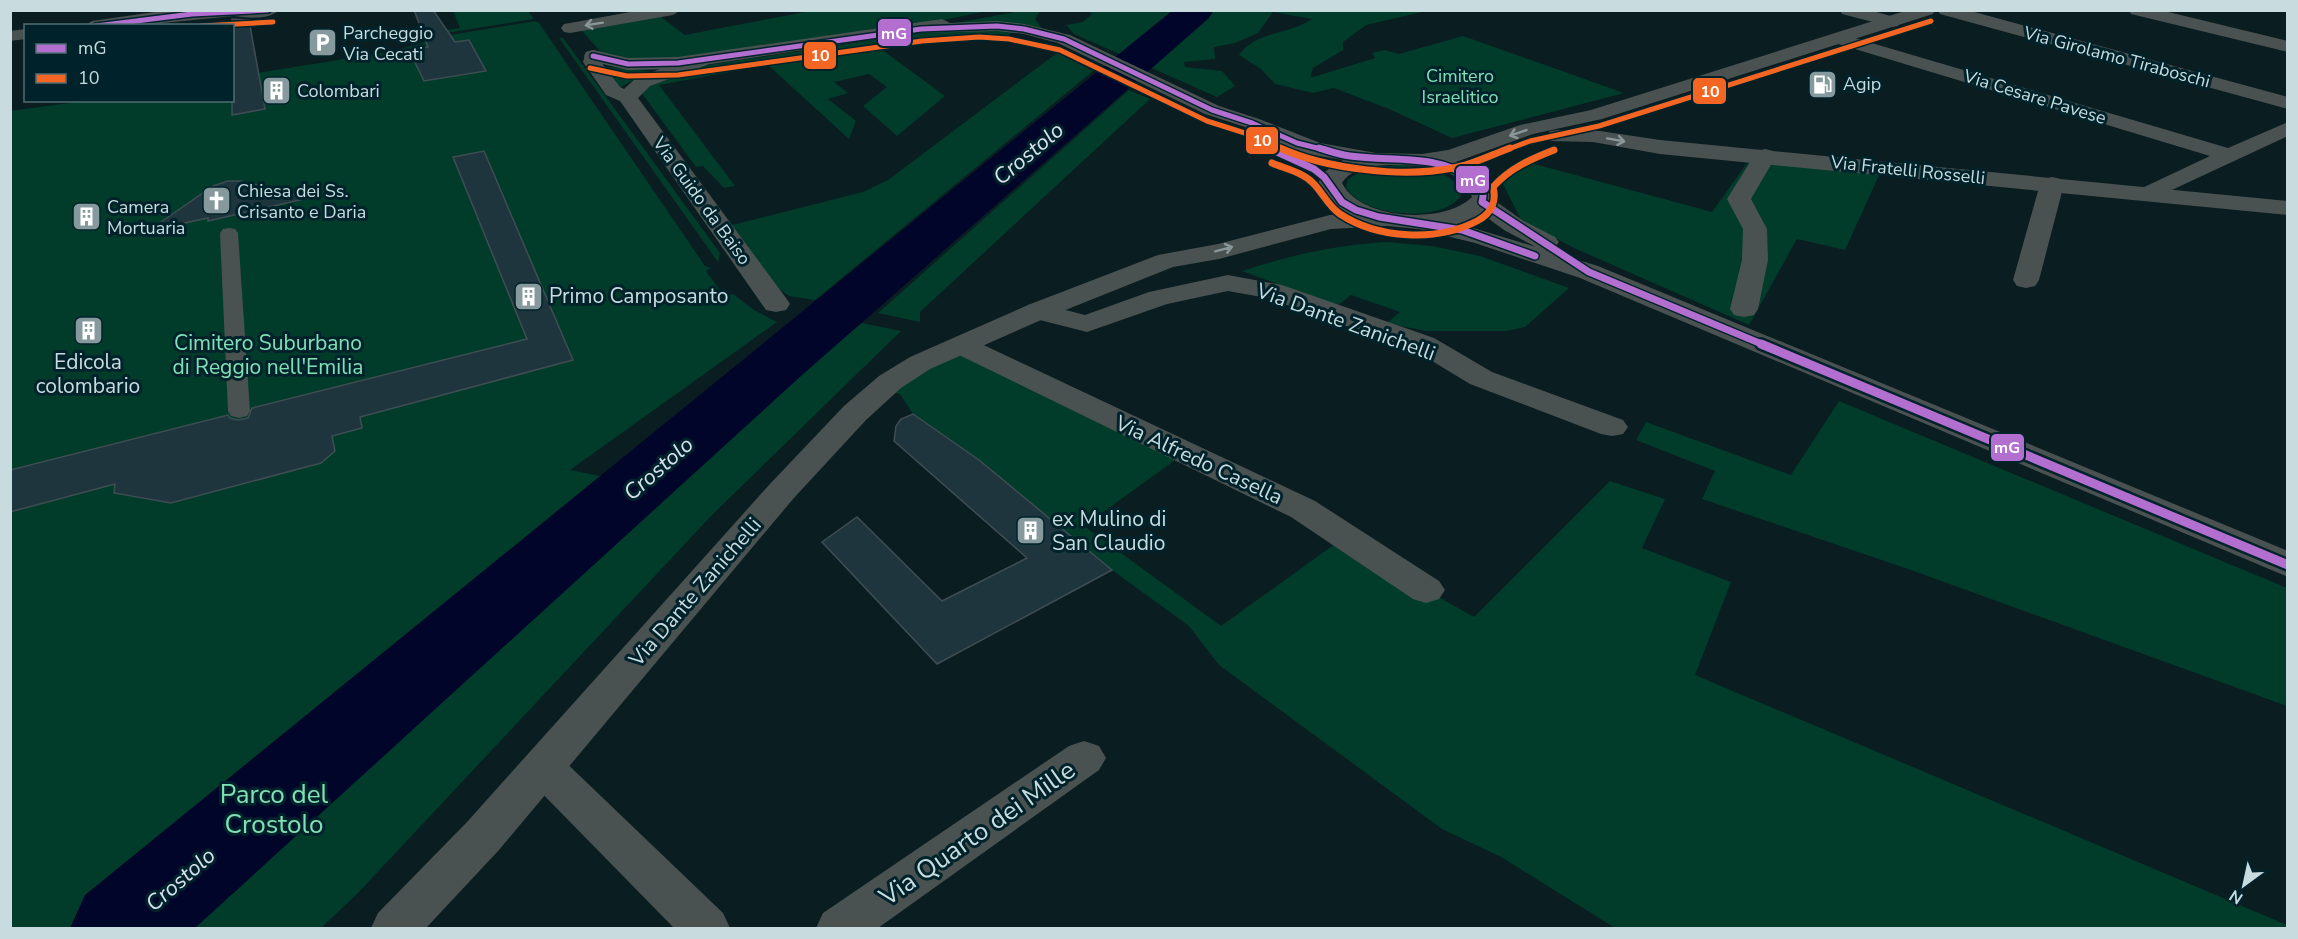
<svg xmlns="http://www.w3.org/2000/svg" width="2298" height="939" font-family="'Nunito Sans',sans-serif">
	<rect width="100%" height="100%" fill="#0a1d21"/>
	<!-- green -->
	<g fill="#013c2a">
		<path d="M 1087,10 L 1426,11 L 1366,25 L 1343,42 L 1343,50 L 1313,68 L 1310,78 L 1375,58 L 1372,53 L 1385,50 L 1399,54 L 1463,36 L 1624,93 L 1452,138 L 1389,109 L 1334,88 L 1313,93 L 1275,84 L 1261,69 L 1239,55 C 1255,31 1292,34 1312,19 L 1273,12 L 1258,33 L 1235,43 L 1214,47 L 1215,59 L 1184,62 L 1185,67 L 1222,71 L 1235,86 L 1217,97 L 1074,34 L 1066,25 L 1083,22 L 1092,14 Z"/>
		<path d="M 453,11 L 528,11 L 534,19 L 446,33 L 441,31 L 460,28 Z"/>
		<path d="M 810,11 L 988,11 L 938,21 L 667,60 L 623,58 L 602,53 L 581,30 L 661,17 L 685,35 Z"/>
		<path d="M 1020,11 L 1040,11 L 1035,19 L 1042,29 L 956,23 Z"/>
		<path d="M 535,21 L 539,23 L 705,266 L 711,268 L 706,271 L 724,296 L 733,294 L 754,310 L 777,322 L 570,470 L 644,485 L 862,323 L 901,331 L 712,515 L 358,893 L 321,928 L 11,928 L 10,111 L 84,101 L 232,100 L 233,77 L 394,51 L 444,36 Z"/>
		<path d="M 983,28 L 1013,32 L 1004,37 L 979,35 L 877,46 L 945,96 L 897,136 L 863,106 L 887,87 L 869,74 L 834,82 L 848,93 L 828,99 L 856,121 L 849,139 L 768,65 L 659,85 L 735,186 L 724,188 L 703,166 L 696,167 L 641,92 L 647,84 L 696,67 L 912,34 Z"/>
		<path d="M 559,38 L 563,38 L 720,253 L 718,262 Z"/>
		<path d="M 1057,53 L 1093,71 L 815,300 L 789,296 L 776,287 L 732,225 L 863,192 L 888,180 Z"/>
		<path d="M 600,66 L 650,71 L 617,89 Z"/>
		<path d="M 1129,90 L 1150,99 L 920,312 L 920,322 L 878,313 Z"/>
		<path d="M 1750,159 L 1880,173 L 1845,250 L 1797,239 L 1749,325 L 1574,248 L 1521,220 L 1503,184 L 1513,166 L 1531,163 L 1712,212 Z"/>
		<path d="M 1400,165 C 1422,168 1454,170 1462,194 C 1444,225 1361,217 1346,187 L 1348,179 L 1368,168 Z"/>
		<path d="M 1387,242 L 1432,246 L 1480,256 L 1569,288 L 1525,327 L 1507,331 L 1425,331 L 1387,323 L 1400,312 L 1351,295 L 1337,306 L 1242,271 C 1291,255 1335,245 1387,242 Z"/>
		<path d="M 963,346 L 1185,453 L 1084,526 L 1221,626 L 1346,536 L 1426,590 L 1474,617 L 1610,481 L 1665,499 L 1642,548 L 1731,582 L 1695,675 L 2287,925 L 2287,928 L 1615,928 L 1501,857 L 1442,829 L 1219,665 L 1189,626 L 1112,570 L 979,460 L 913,414 L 900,394 L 881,390 Z"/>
		<path d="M 1839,401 L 2287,588 L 2287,706 L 1908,569 L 1702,499 L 1715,471 L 1636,440 L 1646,422 L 1791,475 Z"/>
	</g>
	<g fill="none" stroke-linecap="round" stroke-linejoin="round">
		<!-- river -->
		<path fill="#010529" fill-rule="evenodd" d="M 1173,10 L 1214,10 L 1209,18 L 801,376 L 195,928 L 70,928 L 85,895 Z"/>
	</g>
	<!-- building -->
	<g fill="#1f353d" stroke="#3f4d53" stroke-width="1.5">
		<path d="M 414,10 L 433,10 L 455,42 L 469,40 L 486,71 L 424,81 L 409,50 L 428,47 Z"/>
		<path d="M 232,19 L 249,20 L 265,109 L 232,115 Z"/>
		<path d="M 484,151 L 573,360 L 360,417 L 362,428 L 332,436 L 335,451 L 321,463 L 171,503 L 114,493 L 115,484 L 10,512 L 10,470 L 228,415 L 230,418 L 238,420 L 248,418 L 252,408 L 527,339 L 453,157 Z"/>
		<path d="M 228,181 L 241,181 L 308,198 L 208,221 L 208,218 L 148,231 L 213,186 Z"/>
		<path d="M 913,414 L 979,460 L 1112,570 L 937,664 L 822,542 L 857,517 L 942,601 L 1027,558 L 894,441 L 896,426 L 901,419 Z"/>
	</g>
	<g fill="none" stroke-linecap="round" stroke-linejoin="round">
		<!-- pedestrian -->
		<path fill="#4a5251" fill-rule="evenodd" d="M 229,228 L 235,229 L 238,233 L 250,411 L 247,416 L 239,418 L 231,416 L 228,411 L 220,233 L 223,229 Z"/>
		<!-- minor -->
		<g fill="#4a5251" fill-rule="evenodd">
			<path d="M 641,10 L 681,10 L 673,15 L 570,33 L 564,32 L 561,28 L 564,24 L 570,23 Z"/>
			<path d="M 1840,10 L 1869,10 L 1898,18 L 1901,22 L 1898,26 L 1892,27 L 1842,14 Z"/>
			<path d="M 1938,10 L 1967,10 L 2288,97 L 2288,109 L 1940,14 Z"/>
			<path d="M 2129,10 L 2160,10 L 2288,41 L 2288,52 L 2131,14 Z"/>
			<path d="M 1841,34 L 2228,148 L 2288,122 L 2288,136 L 2148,201 L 2140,199 L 2136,194 L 2140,189 L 2210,156 L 1835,43 L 1832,39 L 1835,35 Z"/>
			<path d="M 593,50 L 600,52 L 602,56 L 601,62 L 620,87 L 624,89 L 636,78 L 693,57 L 707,57 L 709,61 L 707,65 L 650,86 L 638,98 L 786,298 L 790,304 L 786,310 L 776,312 L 766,310 L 620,101 L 606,95 L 583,62 L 586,52 Z"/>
			<path d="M 1765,149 L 1773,151 L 1776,156 L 1751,199 L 1767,229 L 1768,260 L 1758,309 L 1754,315 L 1744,317 L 1734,315 L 1730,309 L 1742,260 L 1743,229 L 1727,199 L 1757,151 Z"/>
			<path d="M 2052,177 L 2060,179 L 2064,184 L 2039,280 L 2035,286 L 2026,288 L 2017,286 L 2013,280 L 2040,184 L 2044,179 Z"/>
			<path d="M 1228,275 L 1282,285 L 1434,338 L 1492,372 L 1623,420 L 1628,427 L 1623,434 L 1612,436 L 1601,434 L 1470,384 L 1414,350 L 1267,298 L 1228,291 L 1167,304 L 1087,332 L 1028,317 L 1024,311 L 1028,305 L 1038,303 L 1085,315 L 1149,292 Z"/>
			<path d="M 963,337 L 973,340 L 1315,501 L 1439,581 L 1445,590 L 1439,599 L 1426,603 L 1413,599 L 1291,517 L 953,352 L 949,346 L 953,340 Z"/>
			<path d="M 1084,741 L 1099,746 L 1106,758 L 1099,770 L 878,928 L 816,928 L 823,913 L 1069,746 Z"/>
			<path d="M 543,750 L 558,755 L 723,913 L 730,928 L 674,928 L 528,779 L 521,767 L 528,755 Z"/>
		</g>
		<!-- tertiary -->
		<g fill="#4a5251" fill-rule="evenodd">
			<path d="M 279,10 C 269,20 247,18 234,16 L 132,26 L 84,26 L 92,21 L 169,10 Z"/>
			<path d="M 1908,10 L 1935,10 L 1933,14 L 1602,119 L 1533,134 L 1456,162 C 1473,167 1497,179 1494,200 L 1522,220 L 1555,237 L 1559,242 L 1555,247 L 1546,250 L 1539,248 L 1598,266 L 2288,551 L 2288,577 L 1580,278 L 1475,243 L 1418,229 L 1387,226 L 1331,229 L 1219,259 L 1173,267 L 1048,317 L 930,369 L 901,388 L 866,420 L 793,499 L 499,850 L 426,928 L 371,928 L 378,913 L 467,822 L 769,485 L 844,406 L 879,376 L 910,357 L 1028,305 L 1158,255 L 1218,244 L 1330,215 L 1345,214 L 1329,203 L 1318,183 L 1326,171 L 1343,160 L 1308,154 L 1271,141 L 1245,127 L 1205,114 L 1058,43 L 1024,34 L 997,31 L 916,33 L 678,69 L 628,70 L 586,60 L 584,56 L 586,52 L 593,50 L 628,58 L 678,57 L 942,19 L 950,23 L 997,21 L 1024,24 L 1070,35 L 1219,106 L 1259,119 L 1320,143 L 1376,153 L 1422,154 L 1448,150 L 1520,125 L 1591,110 ZM 1387,165 C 1414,165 1463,165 1472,197 C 1444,225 1360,220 1342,183 C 1352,168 1370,166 1387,165 ZM 1482,214 L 1504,230 L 1536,247 L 1460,224 Z"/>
			<path d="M 26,29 L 26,39 L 10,41 L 10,31 Z"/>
			<path d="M 1558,130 L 1593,130 L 1660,140 L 2288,201 L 2288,215 L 1660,154 L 1593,142 L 1550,141 L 1547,136 L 1550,131 Z"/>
		</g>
		<defs>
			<g id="bus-1-far2">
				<path d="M 96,26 L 192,14 L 268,10"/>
				<path d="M 593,56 L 628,64 L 678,63 L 921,29 L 997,26 L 1024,29 L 1064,39 L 1212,110 L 1252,123 L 1297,143 L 1325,150"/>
			</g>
			<g id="bus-1-far1">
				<path d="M 1319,148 C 1329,151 1340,155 1350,156 C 1392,162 1436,153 1472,179 C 1482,186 1485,190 1482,202 L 1589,272 L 1764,345"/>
				<path d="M 1277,152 L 1314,169 L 1324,177 L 1342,202 L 1356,210 L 1379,217 L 1462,230 L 1535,256"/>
			</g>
			<path id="bus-1" d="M 1761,344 L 2288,565"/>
			<g id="bus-2-far1">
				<path d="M 201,26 L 273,22"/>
				<path d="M 590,68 L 627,76 L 678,75 L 922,41 L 979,37 L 1009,39 L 1060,50 L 1207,121 L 1248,134 L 1283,150"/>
				<path d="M 1506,150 L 1530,141 L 1599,126 L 1931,21"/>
			</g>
			<g id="bus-2">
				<path d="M 1280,148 C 1326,169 1403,178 1453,168 C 1472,165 1491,155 1510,148"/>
				<path d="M 1272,163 C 1286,169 1302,172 1313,183 C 1323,193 1328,206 1340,214 C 1378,239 1437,242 1477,221 C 1491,214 1497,202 1493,187 C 1510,168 1531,159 1554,150"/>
			</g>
		</defs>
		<!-- bus-1-far2 casing -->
		<use href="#bus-1-far2" stroke="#00232b" stroke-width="8"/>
		<!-- bus-1-far1 casing -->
		<use href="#bus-1-far1" stroke="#00232b" stroke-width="10"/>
		<!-- bus-1 casing -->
		<use href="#bus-1" stroke="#00232b" stroke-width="14"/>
		<!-- bus-2-far1 casing -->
		<use href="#bus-2-far1" stroke="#00232b" stroke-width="8"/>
		<!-- bus-2 casing -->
		<use href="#bus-2" stroke="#00232b" stroke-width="10"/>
		<!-- bus-1-far2 -->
		<use href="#bus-1-far2" stroke="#b36fd0" stroke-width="5"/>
		<!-- bus-1-far1 -->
		<use href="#bus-1-far1" stroke="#b36fd0" stroke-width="7"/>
		<!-- bus-1 -->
		<use href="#bus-1" stroke="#b36fd0" stroke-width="9"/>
		<!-- bus-2-far1 -->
		<use href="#bus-2-far1" stroke="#f26522" stroke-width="5"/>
		<!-- bus-2 -->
		<use href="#bus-2" stroke="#f26522" stroke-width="7"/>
	</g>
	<!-- one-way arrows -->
	<defs><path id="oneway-shaft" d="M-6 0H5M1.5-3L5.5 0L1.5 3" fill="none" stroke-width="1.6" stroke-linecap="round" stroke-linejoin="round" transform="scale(1.5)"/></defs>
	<g stroke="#899798">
		<use href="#oneway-shaft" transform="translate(594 24) rotate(171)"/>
		<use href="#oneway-shaft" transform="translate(1518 133) rotate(161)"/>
		<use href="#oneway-shaft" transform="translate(1616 140) rotate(10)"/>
		<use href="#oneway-shaft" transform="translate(1224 249) rotate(-15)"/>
	</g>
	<!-- icons -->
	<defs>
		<symbol id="parking-square" viewBox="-11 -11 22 22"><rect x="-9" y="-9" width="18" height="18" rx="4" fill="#86999d" stroke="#00232b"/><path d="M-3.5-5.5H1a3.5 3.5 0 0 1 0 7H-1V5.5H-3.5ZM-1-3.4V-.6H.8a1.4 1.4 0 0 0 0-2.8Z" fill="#fff"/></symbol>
		<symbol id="fuel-square" viewBox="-11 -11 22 22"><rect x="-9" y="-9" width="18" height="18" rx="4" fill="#86999d" stroke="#00232b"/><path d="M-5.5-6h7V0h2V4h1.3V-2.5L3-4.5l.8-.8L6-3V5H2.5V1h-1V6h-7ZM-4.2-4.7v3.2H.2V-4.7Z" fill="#fff"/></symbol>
		<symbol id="building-square" viewBox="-11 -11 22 22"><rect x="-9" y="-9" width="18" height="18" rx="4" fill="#86999d" stroke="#00232b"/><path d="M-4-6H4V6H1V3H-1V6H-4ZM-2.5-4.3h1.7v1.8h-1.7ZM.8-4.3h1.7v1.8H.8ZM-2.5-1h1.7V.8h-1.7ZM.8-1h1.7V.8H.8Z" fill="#fff"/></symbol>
		<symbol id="church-square" viewBox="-11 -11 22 22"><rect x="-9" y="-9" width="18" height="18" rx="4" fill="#86999d" stroke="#00232b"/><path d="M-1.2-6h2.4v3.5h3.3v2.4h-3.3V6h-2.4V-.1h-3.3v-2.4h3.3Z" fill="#fff"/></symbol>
	</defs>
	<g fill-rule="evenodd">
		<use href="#parking-square" x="306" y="26" width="33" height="33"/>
		<use href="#fuel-square" x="1806" y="68" width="33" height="33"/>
		<use href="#building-square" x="260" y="74" width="33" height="33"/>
		<use href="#church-square" x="200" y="184" width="33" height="33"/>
		<use href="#building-square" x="70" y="200" width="33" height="33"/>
		<use href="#building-square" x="512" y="280" width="33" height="33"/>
		<use href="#building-square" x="72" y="314" width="33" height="33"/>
		<use href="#building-square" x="1014" y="514" width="33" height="33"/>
	</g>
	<g text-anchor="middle" stroke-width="6" stroke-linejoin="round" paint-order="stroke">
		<!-- far-poi labels -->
		<g font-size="18" fill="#c8dce0" stroke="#00232b" text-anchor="start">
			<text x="343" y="39">Parcheggio<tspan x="343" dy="21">Via Cecati</tspan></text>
			<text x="1843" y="90">Agip</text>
			<text x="297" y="97">Colombari</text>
			<text x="237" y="197">Chiesa dei Ss.<tspan x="237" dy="21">Crisanto e Daria</tspan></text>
			<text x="107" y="213">Camera<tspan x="107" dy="21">Mortuaria</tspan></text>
		</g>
		<!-- far-street labels -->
		<g font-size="18" fill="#c8dce0" stroke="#00232b">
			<text transform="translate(2117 57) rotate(15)" y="6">Via Girolamo Tiraboschi</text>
			<text transform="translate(2035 97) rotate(17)" y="6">Via Cesare Pavese</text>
			<text transform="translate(1908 170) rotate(6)" y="6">Via Fratelli Rosselli</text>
			<text transform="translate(702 201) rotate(54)" y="6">Via Guido da Baiso</text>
		</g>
		<!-- far-park labels -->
		<g font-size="18" fill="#80e1b6" stroke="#00232b">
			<text x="1460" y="82">Cimitero<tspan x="1460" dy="21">Israelitico</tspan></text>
		</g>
		<!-- poi labels -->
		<g font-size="21" fill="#c8dce0" stroke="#00232b" text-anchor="start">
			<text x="549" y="303">Primo Camposanto</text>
			<text x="88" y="369" text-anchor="middle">Edicola<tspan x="88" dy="24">colombario</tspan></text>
			<text x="1052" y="526">ex Mulino di<tspan x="1052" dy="24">San Claudio</tspan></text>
		</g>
		<!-- street labels -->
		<g font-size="21" fill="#c8dce0" stroke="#00232b">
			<text transform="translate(1346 322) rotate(20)" y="7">Via Dante Zanichelli</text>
			<text transform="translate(1199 460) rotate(25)" y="7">Via Alfredo Casella</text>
			<text transform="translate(695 592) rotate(-49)" y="7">Via Dante Zanichelli</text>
		</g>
		<!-- park labels -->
		<g font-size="21" fill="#80e1b6" stroke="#00232b">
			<text x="268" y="350">Cimitero Suburbano<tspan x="268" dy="24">di Reggio nell'Emilia</tspan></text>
		</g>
		<!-- water labels -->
		<g font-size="22" font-style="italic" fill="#d9e1f0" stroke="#00232b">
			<text transform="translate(1028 153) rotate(-40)" y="8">Crostolo</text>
			<text transform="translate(658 468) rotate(-41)" y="8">Crostolo</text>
			<text transform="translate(180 879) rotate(-41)" y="8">Crostolo</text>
		</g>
		<!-- near-park labels -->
		<g font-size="26" fill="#80e1b6" stroke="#00232b">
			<text x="274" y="803">Parco del<tspan x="274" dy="30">Crostolo</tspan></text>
		</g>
		<!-- near-street labels -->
		<g font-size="26" fill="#c8dce0" stroke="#00232b">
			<text transform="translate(977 833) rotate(-35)" y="9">Via Quarto dei Mille</text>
		</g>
	</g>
	<g stroke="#00232b" stroke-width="2">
		<rect x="877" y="18" width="35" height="29" rx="6" fill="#b36fd0"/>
		<rect x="803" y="41" width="34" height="29" rx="6" fill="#f26522"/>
		<rect x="1692" y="77" width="35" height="28" rx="6" fill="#f26522"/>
		<rect x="1245" y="126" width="34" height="29" rx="6" fill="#f26522"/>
		<rect x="1455" y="165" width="35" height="29" rx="6" fill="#b36fd0"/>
		<rect x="1990" y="433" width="35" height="29" rx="6" fill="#b36fd0"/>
	</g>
	<g font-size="16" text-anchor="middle" font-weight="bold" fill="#fff">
		<text x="894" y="39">mG</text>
		<text x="820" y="61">10</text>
		<text x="1710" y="97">10</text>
		<text x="1262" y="146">10</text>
		<text x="1473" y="186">mG</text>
		<text x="2007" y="453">mG</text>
	</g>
	<!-- border -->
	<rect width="2298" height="939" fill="none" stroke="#c8dce0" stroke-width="24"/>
	<!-- legend -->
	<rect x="24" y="24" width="210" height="78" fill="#00232b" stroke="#506d73" stroke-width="1.5"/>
	<rect x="36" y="44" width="30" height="9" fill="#b36fd0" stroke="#506d73" stroke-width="1.5"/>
	<text x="78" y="54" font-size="18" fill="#c8dce0">mG</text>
	<rect x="36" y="74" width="30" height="9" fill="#f26522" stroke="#506d73" stroke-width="1.5"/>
	<text x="78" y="84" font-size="18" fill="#c8dce0">10</text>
	<!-- north arrow -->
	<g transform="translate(2244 885) rotate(213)" stroke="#00232b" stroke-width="4.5" paint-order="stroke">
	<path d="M0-4.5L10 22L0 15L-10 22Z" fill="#c8dce0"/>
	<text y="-9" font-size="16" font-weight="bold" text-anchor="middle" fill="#c8dce0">N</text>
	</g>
</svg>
